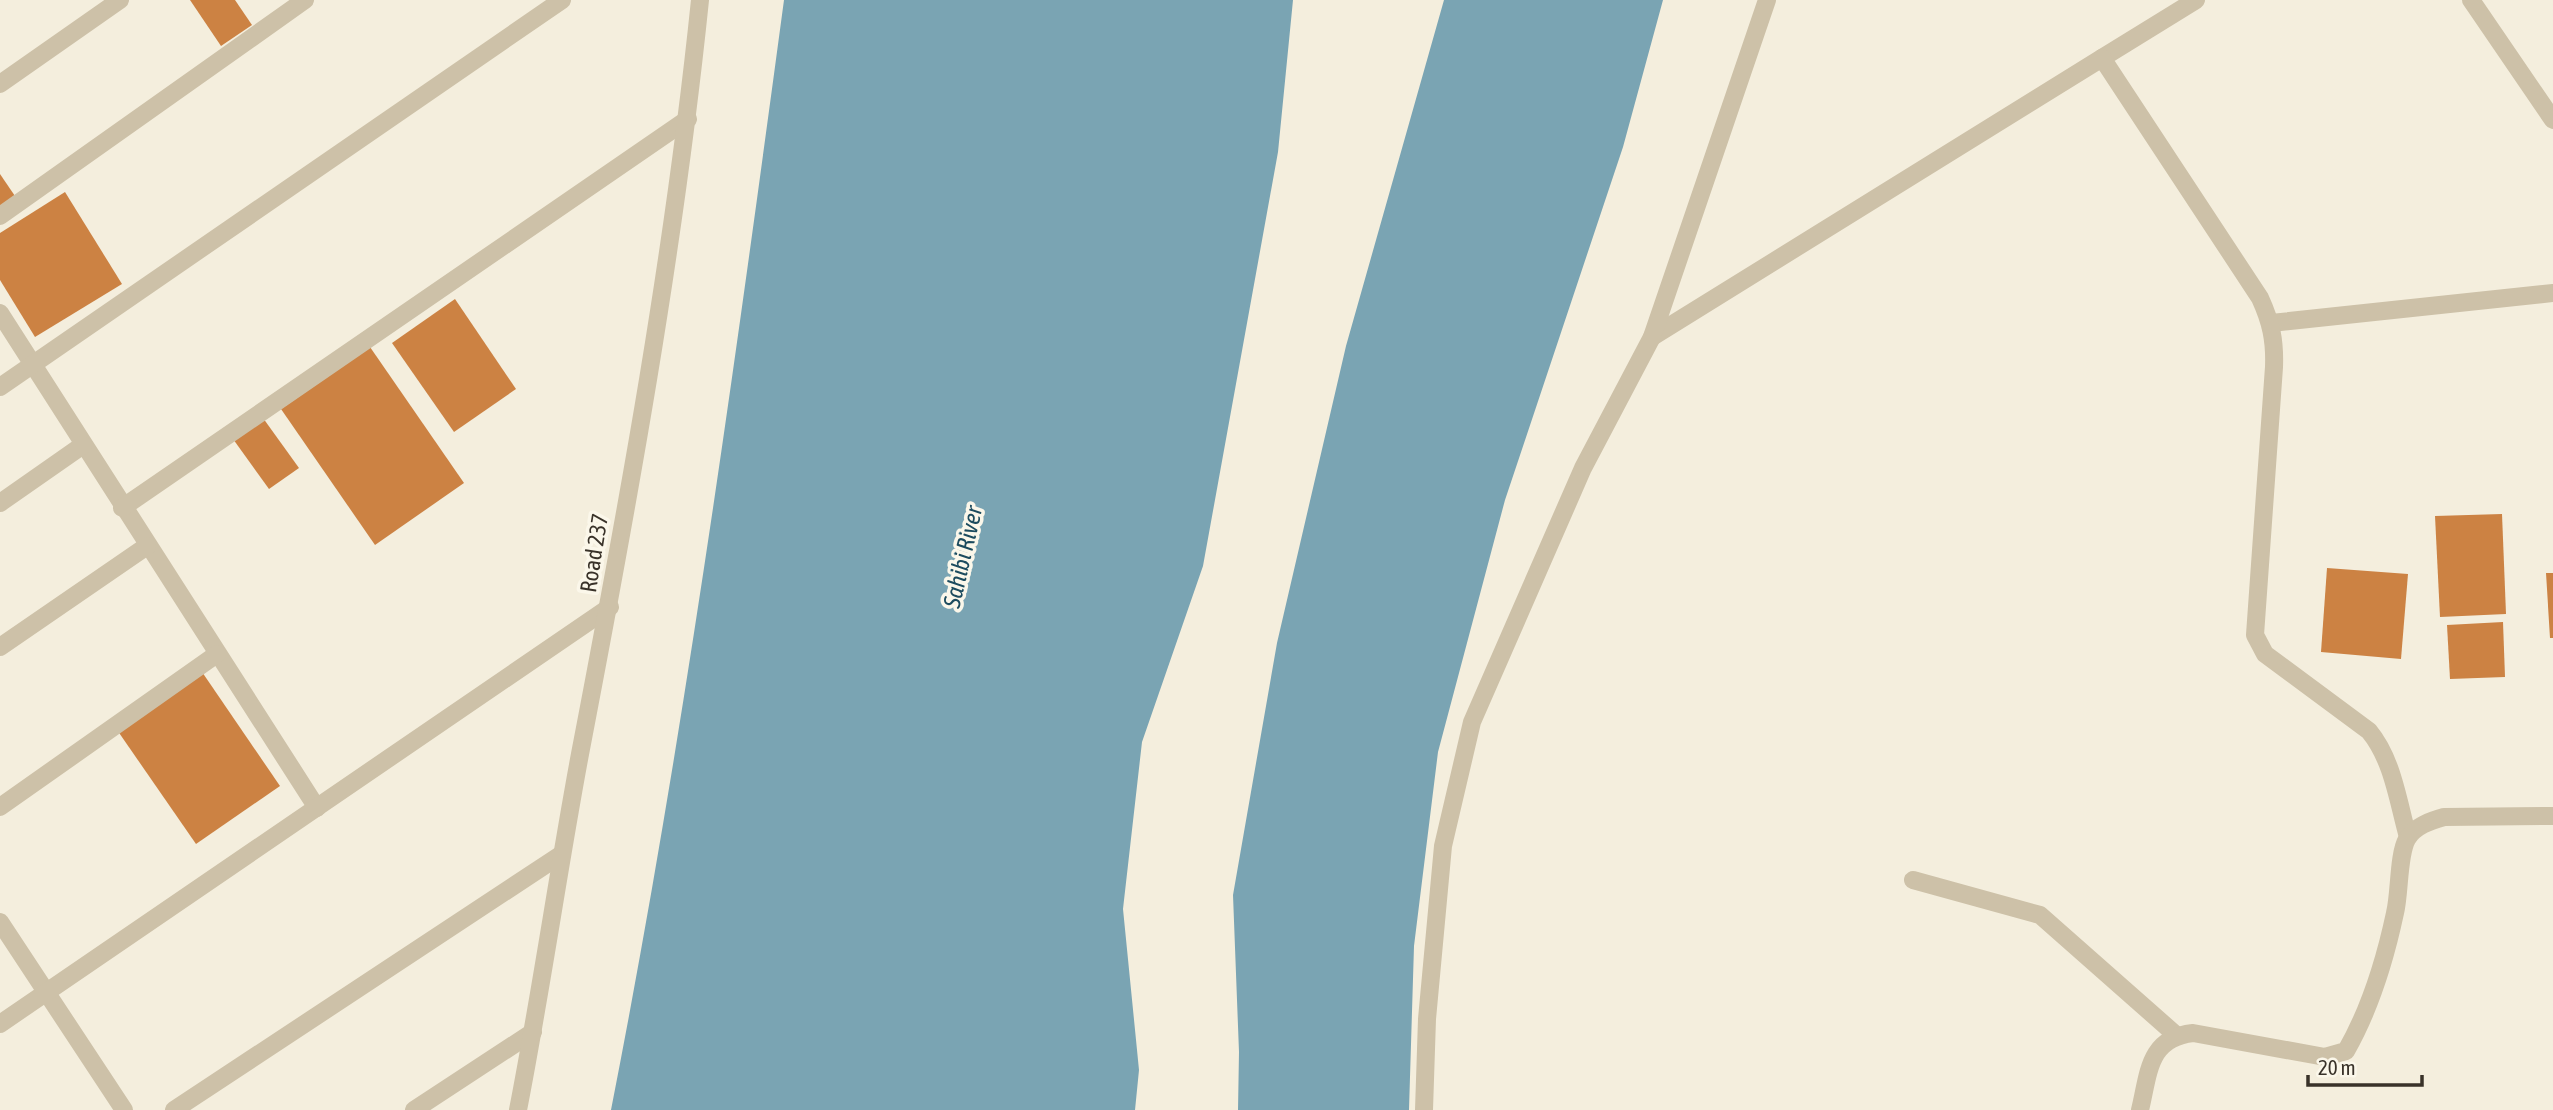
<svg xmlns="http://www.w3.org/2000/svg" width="2553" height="1110" font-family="'Asap Condensed',sans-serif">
	<rect width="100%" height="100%" fill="#f4eedd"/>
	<!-- water -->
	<g fill="#7aa4b3">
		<path d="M 784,0 L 1293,0 L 1278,152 L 1203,566 L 1142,742 L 1123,909 L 1139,1070 L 1135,1110 L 611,1110 C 683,743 734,371 784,0 Z"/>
		<path d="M 1444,0 L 1663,0 L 1623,147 L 1505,500 L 1438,752 L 1414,946 L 1409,1110 L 1238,1110 L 1239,1052 L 1233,895 L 1277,643 L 1346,346 Z"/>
	</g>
	<!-- building -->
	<g fill="#cc8243">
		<path d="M 190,0 L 235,0 L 252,25 L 221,46 Z"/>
		<path d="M 0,174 L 17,199 L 0,210 Z"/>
		<path d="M 65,192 L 122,284 L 35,337 L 0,280 L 0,233 Z"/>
		<path d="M 455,299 L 516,389 L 454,432 L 392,343 Z"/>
		<path d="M 370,347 L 464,483 L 375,545 L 281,409 Z"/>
		<path d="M 263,418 L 299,468 L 269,489 L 233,439 Z"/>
		<path d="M 2502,514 L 2506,614 L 2440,617 L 2435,516 Z"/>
		<path d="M 2327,568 L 2408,574 L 2401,659 L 2321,652 Z"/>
		<path d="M 2546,573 L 2553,573 L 2553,638 L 2550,638 Z"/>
		<path d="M 2503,622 L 2505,677 L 2450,679 L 2447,625 Z"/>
		<path d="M 200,669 L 280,786 L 196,844 L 115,727 Z"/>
	</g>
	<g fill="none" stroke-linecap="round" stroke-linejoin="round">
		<!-- minor -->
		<g stroke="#cdc1a8" stroke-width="18">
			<path d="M 2471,0 L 2553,120"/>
			<path d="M 2102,58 L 2196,0"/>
			<path d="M 0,84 L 120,0"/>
			<path d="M 0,216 L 305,0"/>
			<path d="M 0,313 L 317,808"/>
			<path d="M 2271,323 L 2553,293"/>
			<path d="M 1652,337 L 2102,58 L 2260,298 C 2271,322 2275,340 2274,367 L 2255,635 L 2265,654 L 2369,731 C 2393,760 2398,802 2408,837"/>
			<path d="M 0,387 L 562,0"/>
			<path d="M 0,503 L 83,445"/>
			<path d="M 122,508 L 688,119"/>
			<path d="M 0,647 L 147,546"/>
			<path d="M 0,807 L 217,654"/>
			<path d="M 1913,880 L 2040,915 L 2176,1035"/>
			<path d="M 0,922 L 124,1110"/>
			<path d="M 0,1024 L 610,607"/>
			<path d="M 174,1110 L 562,854"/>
			<path d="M 414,1110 L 533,1032"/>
			<path d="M 518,1110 C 541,992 558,872 580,754 C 628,504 674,253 700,0"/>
			<path d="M 1424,1110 L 1427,1019 L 1443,846 L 1472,722 L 1583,468 L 1652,337 L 1767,0"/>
			<path d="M 2140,1110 C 2149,1073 2148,1038 2193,1033 L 2325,1057 L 2346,1051 C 2370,1009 2385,960 2395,913 C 2400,893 2398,855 2407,839 C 2415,826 2430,821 2444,817 L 2553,816"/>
		</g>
	</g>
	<g text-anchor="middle" stroke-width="7" stroke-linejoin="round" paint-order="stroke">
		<!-- street labels -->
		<g font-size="23" fill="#393229" stroke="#fbf7ea">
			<text transform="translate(594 553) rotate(-81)" y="8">Road 237</text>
		</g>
		<!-- water labels -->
		<g font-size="24" font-style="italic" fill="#1c4b5e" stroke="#fbf7ea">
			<text transform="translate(963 557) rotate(-77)" y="8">Sahibi River</text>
		</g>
	</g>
	<!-- scale -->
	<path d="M2308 1075v10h114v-10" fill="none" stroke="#393229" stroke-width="3.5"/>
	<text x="2318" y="1075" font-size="21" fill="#393229" stroke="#fbf7ea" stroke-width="5" paint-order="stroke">20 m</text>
</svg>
